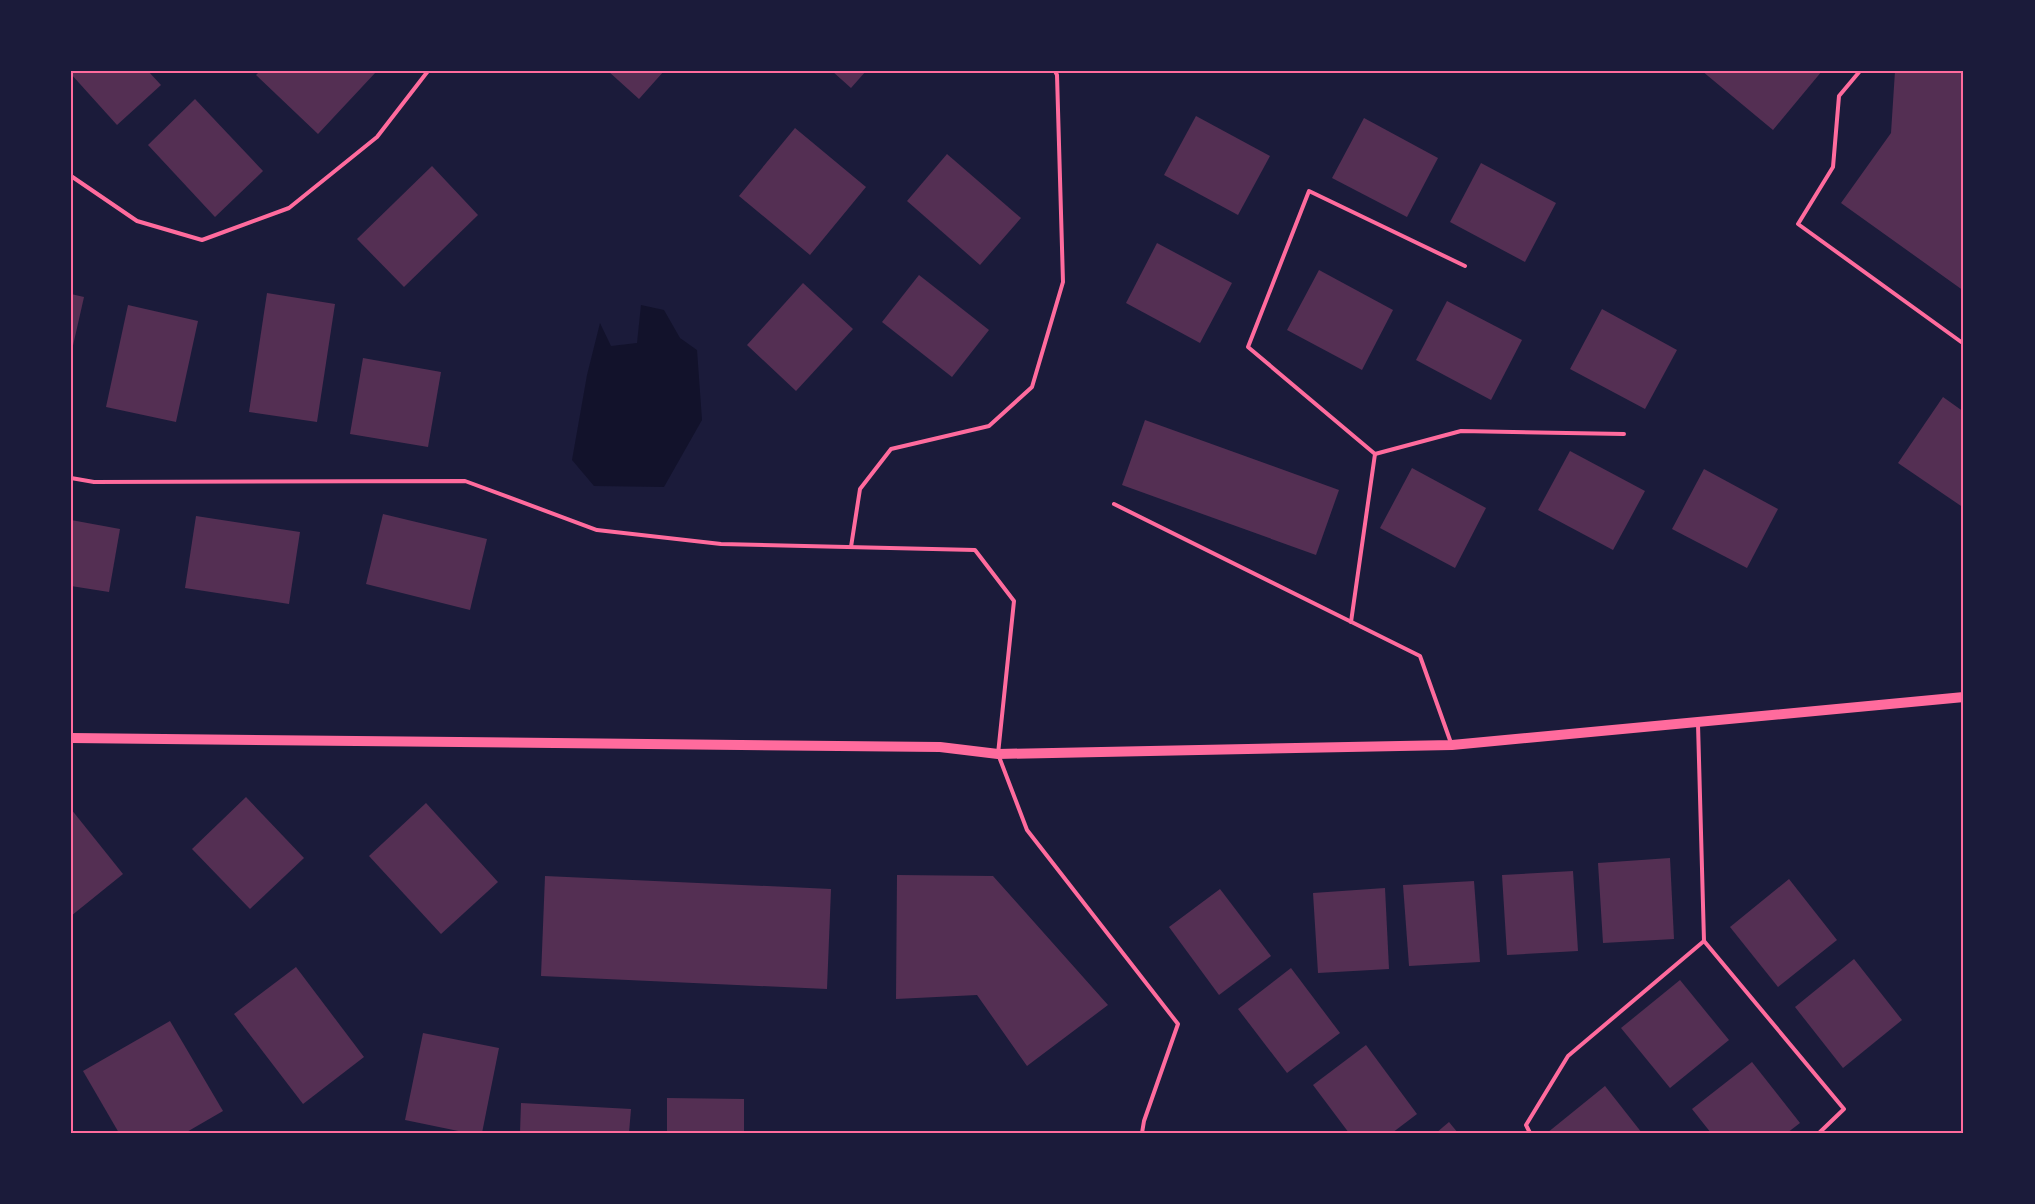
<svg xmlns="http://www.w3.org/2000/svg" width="2035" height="1204" font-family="Literata,serif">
	<rect width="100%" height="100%" fill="#1b1b3a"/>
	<!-- water -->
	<path fill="#12122b" d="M 641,305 L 664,310 L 680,338 L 697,350 L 702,420 L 664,487 L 594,486 L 572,460 L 587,375 L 600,323 L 611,346 L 637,343 Z"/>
	<!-- building -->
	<g fill="#542f53">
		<path d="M 71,71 L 148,71 L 161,85 L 117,125 L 71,74 Z"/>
		<path d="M 260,71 L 375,71 L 376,72 L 318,134 L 256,75 Z"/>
		<path d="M 608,71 L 664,71 L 639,99 Z"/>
		<path d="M 832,71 L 866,71 L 851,88 Z"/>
		<path d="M 1702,71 L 1822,71 L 1773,130 Z"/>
		<path d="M 1895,71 L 1964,71 L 1964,291 L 1841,203 L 1891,133 Z"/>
		<path d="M 195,99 L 263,171 L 215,217 L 148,145 Z"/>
		<path d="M 1196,116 L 1270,156 L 1238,215 L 1164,175 Z"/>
		<path d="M 1364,118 L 1438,158 L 1407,217 L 1332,178 Z"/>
		<path d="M 795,128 L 866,187 L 810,255 L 739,196 Z"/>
		<path d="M 947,154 L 1021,218 L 980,265 L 907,201 Z"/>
		<path d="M 1481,163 L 1556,203 L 1525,262 L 1450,222 Z"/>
		<path d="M 432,166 L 478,215 L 404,287 L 357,239 Z"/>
		<path d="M 1157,243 L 1232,283 L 1200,343 L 1126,303 Z"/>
		<path d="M 1319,270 L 1393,310 L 1362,370 L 1287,330 Z"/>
		<path d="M 919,275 L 989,330 L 952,377 L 882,322 Z"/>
		<path d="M 803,283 L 853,329 L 796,391 L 747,345 Z"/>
		<path d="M 267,293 L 335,304 L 317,422 L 249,412 Z"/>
		<path d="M 71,294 L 84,297 L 72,350 L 71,350 Z"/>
		<path d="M 1447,301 L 1522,340 L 1491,400 L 1416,360 Z"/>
		<path d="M 128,305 L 198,321 L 176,422 L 106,407 Z"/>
		<path d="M 1602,309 L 1677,350 L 1645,409 L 1570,369 Z"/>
		<path d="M 363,358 L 441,372 L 428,447 L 350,434 Z"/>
		<path d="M 1943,397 L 1964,412 L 1964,508 L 1898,463 Z"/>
		<path d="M 1145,420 L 1339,490 L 1316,555 L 1122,485 Z"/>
		<path d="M 1570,451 L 1645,491 L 1613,550 L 1538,510 Z"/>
		<path d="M 1412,468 L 1486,508 L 1455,568 L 1380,528 Z"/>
		<path d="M 1704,469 L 1778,509 L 1747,568 L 1672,529 Z"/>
		<path d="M 383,514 L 487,539 L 470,610 L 366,584 Z"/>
		<path d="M 196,516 L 300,532 L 289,604 L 185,588 Z"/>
		<path d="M 71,520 L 120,529 L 109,592 L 71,586 Z"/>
		<path d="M 246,797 L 304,858 L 250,909 L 192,849 Z"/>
		<path d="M 426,803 L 498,882 L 441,934 L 369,856 Z"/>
		<path d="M 71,809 L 123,874 L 71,916 Z"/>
		<path d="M 1670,858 L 1674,939 L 1603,943 L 1598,863 Z"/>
		<path d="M 1573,871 L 1578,951 L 1507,955 L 1502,875 Z"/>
		<path d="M 897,875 L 993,876 L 1108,1005 L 1027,1066 L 977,995 L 896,999 Z"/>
		<path d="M 545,876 L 831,889 L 827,989 L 541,976 Z"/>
		<path d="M 1789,879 L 1837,940 L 1778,987 L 1730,927 Z"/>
		<path d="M 1474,881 L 1480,962 L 1409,966 L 1403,885 Z"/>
		<path d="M 1385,888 L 1389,969 L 1318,973 L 1313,893 Z"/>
		<path d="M 1220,889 L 1271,956 L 1219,995 L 1169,927 Z"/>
		<path d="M 1854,959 L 1902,1020 L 1843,1068 L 1795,1007 Z"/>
		<path d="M 296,967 L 364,1057 L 303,1104 L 234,1014 Z"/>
		<path d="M 1291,968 L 1340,1033 L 1287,1073 L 1238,1009 Z"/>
		<path d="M 1680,980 L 1729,1040 L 1670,1088 L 1621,1028 Z"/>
		<path d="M 170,1021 L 223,1111 L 185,1133 L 119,1133 L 83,1071 Z"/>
		<path d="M 423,1033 L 499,1048 L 482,1133 L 468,1133 L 405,1120 Z"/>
		<path d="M 1366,1045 L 1417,1114 L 1392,1133 L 1349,1133 L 1313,1085 Z"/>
		<path d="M 1752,1062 L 1800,1123 L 1787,1133 L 1711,1133 L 1692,1109 Z"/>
		<path d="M 1605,1086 L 1642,1133 L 1547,1133 Z"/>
		<path d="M 667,1098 L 744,1099 L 744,1133 L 667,1133 Z"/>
		<path d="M 521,1103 L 631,1109 L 629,1133 L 520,1133 Z"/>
		<path d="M 1449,1122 L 1458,1133 L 1436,1133 Z"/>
	</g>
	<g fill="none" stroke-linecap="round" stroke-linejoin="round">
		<!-- service -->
		<g stroke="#ff6b9d" stroke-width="4">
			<path d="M 1860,71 L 1839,96 L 1833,167 L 1798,224 L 1964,344"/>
			<path d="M 71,176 L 137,221 L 202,240 L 289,208 L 377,137 L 428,71"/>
			<path d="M 1375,454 L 1461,431 L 1624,434"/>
			<path d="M 71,478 L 94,482 L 465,481 L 597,530 L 721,544 L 975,550 L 1014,601 L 998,754 L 1027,830 L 1178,1024 L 1144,1121 L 1142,1133"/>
			<path d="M 1114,504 L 1420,656 L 1451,743"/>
			<path d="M 851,547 L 860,489 L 891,449 L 989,426 L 1032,387 L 1063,282 L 1057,75 L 1055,71"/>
			<path d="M 1351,622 L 1375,454 L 1248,347 L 1309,191 L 1465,266"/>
			<path d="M 1698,724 L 1704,941 L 1844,1109 L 1819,1133"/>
			<path d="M 1530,1133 L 1526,1125 L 1568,1056 L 1704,941"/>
		</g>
		<!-- secondary -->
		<path stroke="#ff6b9d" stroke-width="10" d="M 71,738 L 940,747 L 998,754 L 1452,745 L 1964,697"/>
	</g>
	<!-- border -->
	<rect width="2035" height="1204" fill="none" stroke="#1b1b3a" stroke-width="145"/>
	<rect x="72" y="72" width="1890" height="1060" fill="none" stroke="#ff6b9d" stroke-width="2"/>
</svg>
